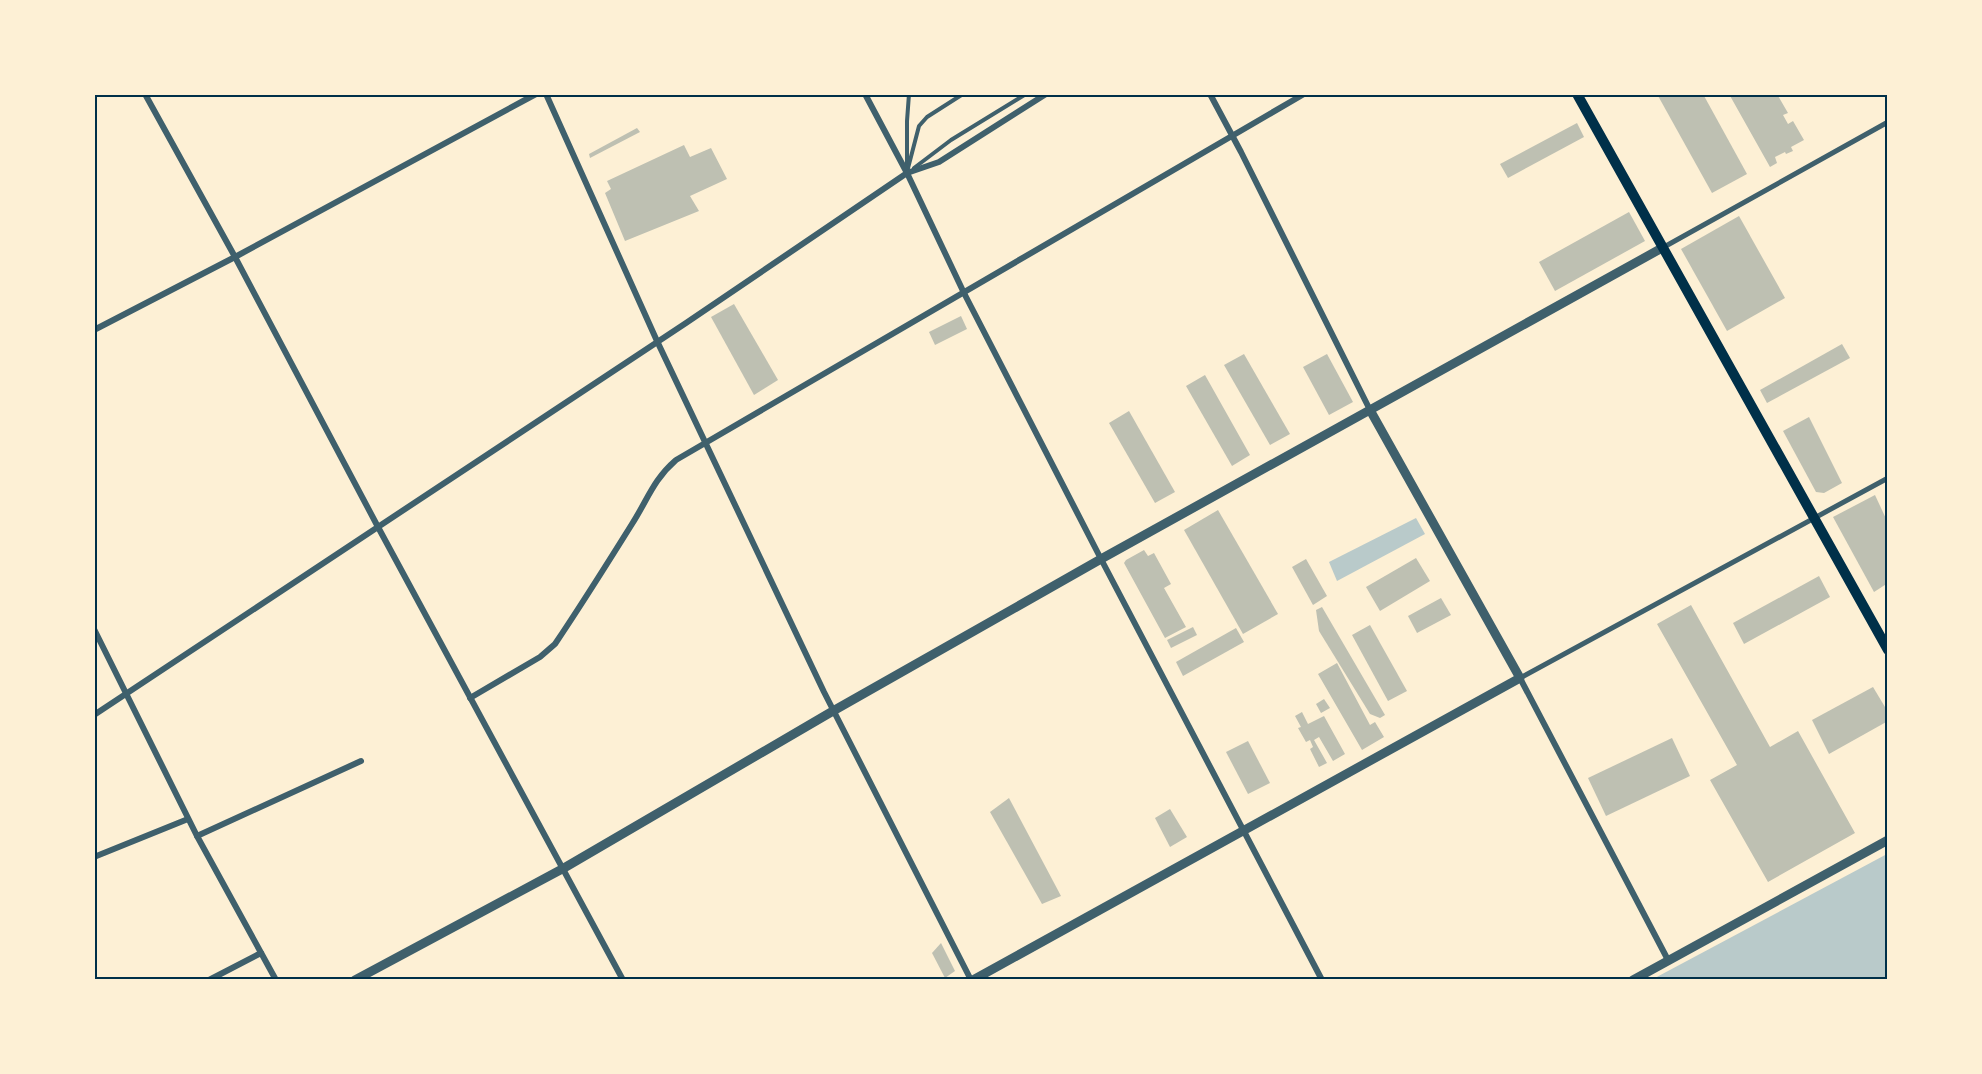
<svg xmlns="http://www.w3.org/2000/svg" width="1982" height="1074" font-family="Karla,sans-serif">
	<rect width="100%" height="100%" fill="#fdf0d5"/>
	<!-- green -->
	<g fill="#b9caca">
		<path d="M 1416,518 L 1425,534 L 1337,581 L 1329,562 Z"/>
		<path d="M 1887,854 L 1887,979 L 1653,979 Z"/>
	</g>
	<!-- building -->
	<g fill="#bec0b2">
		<path d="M 1657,94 L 1703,94 L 1747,174 L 1712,193 Z"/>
		<path d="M 1729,94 L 1777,94 L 1788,113 L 1783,115 L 1788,124 L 1793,121 L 1804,140 L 1791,147 L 1793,151 L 1786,154 L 1785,152 L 1775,157 L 1777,163 L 1770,167 Z"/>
		<path d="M 1577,123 L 1584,137 L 1508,178 L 1500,164 Z"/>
		<path d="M 637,128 L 640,132 L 590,158 L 589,154 Z"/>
		<path d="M 684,145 L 690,157 L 711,148 L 727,179 L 690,196 L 699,211 L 625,241 L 605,193 L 611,189 L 607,181 Z"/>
		<path d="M 1629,212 L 1645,241 L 1555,291 L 1539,262 Z"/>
		<path d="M 1739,216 L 1785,298 L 1727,331 L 1681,249 Z"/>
		<path d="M 734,304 L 778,380 L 754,395 L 711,317 Z"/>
		<path d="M 961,316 L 967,329 L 935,345 L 929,332 Z"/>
		<path d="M 1842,344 L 1850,358 L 1767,403 L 1760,390 Z"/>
		<path d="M 1244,354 L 1290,434 L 1270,445 L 1224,365 Z"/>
		<path d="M 1327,354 L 1353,402 L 1329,415 L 1303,367 Z"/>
		<path d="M 1205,375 L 1250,455 L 1232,466 L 1186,386 Z"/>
		<path d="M 1129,411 L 1175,492 L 1155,503 L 1109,423 Z"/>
		<path d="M 1809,417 L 1842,483 L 1824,493 L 1816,492 L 1783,431 Z"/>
		<path d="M 1875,495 L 1888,523 L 1888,583 L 1874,592 L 1833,517 Z"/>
		<path d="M 1218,510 L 1278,614 L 1243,634 L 1184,530 Z"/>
		<path d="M 1144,550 L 1148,556 L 1154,553 L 1171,584 L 1164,588 L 1186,627 L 1165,638 L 1124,563 L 1126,560 Z"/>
		<path d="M 1416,558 L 1430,581 L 1380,611 L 1366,587 Z"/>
		<path d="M 1306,559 L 1327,596 L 1313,605 L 1292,567 Z"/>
		<path d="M 1819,576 L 1830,597 L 1744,644 L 1733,623 Z"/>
		<path d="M 1441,598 L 1451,615 L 1417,633 L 1408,616 Z"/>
		<path d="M 1691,605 L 1770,747 L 1798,731 L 1855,833 L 1768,882 L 1710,780 L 1737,765 L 1657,624 Z"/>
		<path d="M 1322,607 L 1385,715 L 1380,718 L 1370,714 L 1319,631 L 1316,610 Z"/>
		<path d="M 1370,625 L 1407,691 L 1388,701 L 1352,635 Z"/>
		<path d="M 1193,627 L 1197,635 L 1171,648 L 1167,640 Z"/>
		<path d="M 1236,628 L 1244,642 L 1183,676 L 1176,662 Z"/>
		<path d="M 1337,663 L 1370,725 L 1375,722 L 1384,737 L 1362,750 L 1318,674 Z"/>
		<path d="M 1873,687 L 1888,712 L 1888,721 L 1829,754 L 1812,720 Z"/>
		<path d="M 1324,699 L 1330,708 L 1321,713 L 1316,704 Z"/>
		<path d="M 1302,712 L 1308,724 L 1324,716 L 1345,754 L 1333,761 L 1319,737 L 1314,740 L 1327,763 L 1319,767 L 1310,749 L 1313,747 L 1310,740 L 1306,742 L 1298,728 L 1301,727 L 1295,716 Z"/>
		<path d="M 1672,738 L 1690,776 L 1606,816 L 1588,778 Z"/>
		<path d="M 1248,741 L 1270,783 L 1248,794 L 1226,752 Z"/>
		<path d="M 1009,798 L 1061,896 L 1042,904 L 990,812 Z"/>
		<path d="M 1170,809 L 1187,837 L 1170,847 L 1155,818 Z"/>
		<path d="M 941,943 L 955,971 L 945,978 L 932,953 Z"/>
	</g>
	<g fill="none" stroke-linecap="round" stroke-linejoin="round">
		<!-- service -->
		<g stroke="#3f606c" stroke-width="4">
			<path d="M 907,166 L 907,121 L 909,94"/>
			<path d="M 914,168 L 951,140 L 1026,94"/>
			<path d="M 907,172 L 919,126 L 927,117 L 963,94"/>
		</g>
		<!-- pedestrian -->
		<g stroke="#3f606c" stroke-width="5">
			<path d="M 1664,247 L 1888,122"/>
			<path d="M 1520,678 L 1888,478"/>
		</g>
		<!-- minor -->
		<g stroke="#3f606c" stroke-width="6">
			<path d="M 145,94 L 235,257 L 378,527 L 623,980"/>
			<path d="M 546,94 L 657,341 L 824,692 L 971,980"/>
			<path d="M 865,94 L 907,173 L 964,293 L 1101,559 L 1322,980"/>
			<path d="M 1210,94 L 1241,152 L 1370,410"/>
			<path d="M 94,330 L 235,257 L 536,94"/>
			<path d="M 94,629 L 197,836 L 276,980"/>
			<path d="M 1520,678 L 1668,960"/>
			<path d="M 470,698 L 540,657 L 555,644 C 582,604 607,564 632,524 C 648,499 653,480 676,460 L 1304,94"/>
			<path d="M 94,715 L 686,323 L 907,173 L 939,162 L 1046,94"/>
			<path d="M 197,836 L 361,761"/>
			<path d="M 94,857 L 188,819"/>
			<path d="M 209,980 L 261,953"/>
		</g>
		<!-- tertiary -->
		<g stroke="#3f606c" stroke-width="9">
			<path d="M 355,980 L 564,868 L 833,711 L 1101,559 L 1662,248"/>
			<path d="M 973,980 L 1520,678 L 1370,410"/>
			<path d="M 1633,980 L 1888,840"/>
		</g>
		<!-- secondary -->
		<path stroke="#003049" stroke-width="10" d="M 1577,94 L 1888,650"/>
	</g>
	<!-- border -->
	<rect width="1982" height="1074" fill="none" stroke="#fdf0d5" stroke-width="192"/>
	<rect x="96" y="96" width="1790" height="882" fill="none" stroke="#003049" stroke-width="2"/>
</svg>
